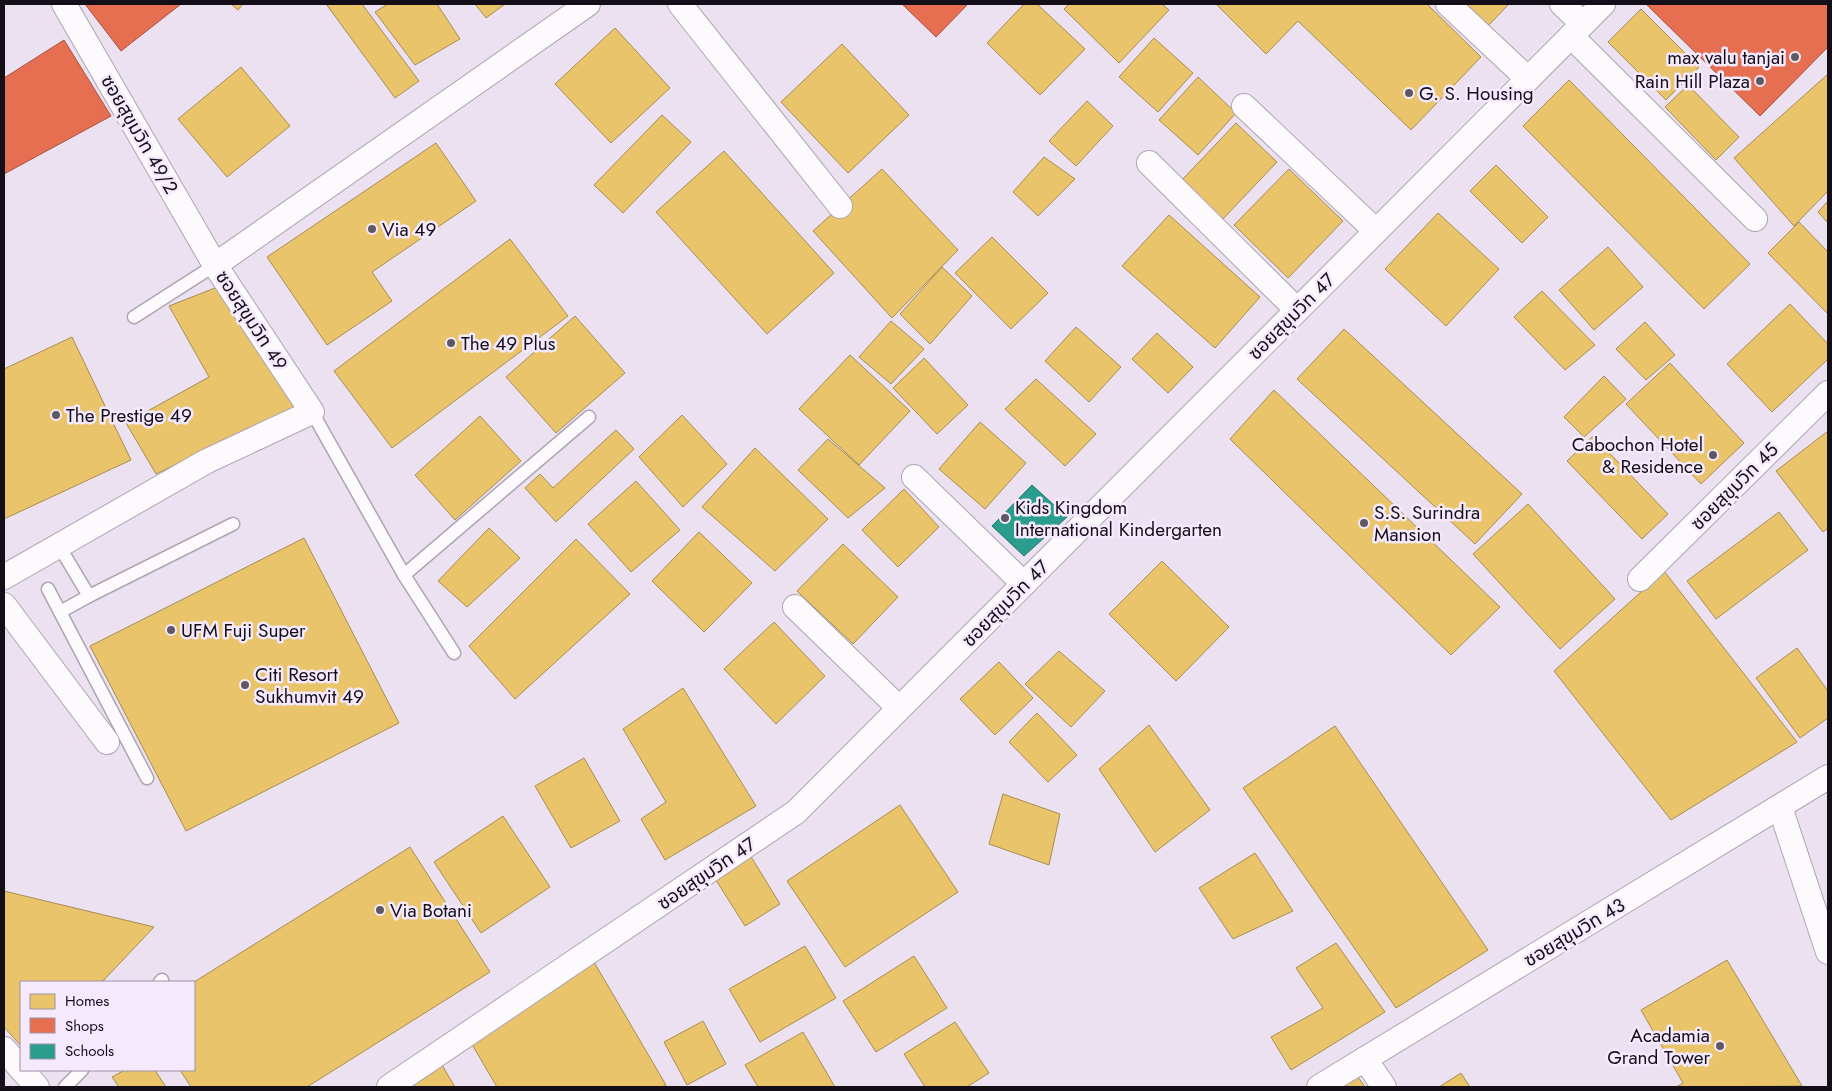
<svg xmlns="http://www.w3.org/2000/svg" width="1832" height="1091" font-family="Jost,'Noto Sans Thai',sans-serif">
	<rect width="100%" height="100%" fill="#ebe1f1"/>
	<!-- homes -->
	<g fill="#e9c46a" stroke="#a98d51">
		<path d="M 231,4 L 243,4 L 238,10 Z"/>
		<path d="M 326,4 L 362,4 L 419,81 L 395,98 Z"/>
		<path d="M 388,4 L 437,4 L 460,39 L 415,65 L 375,12 Z"/>
		<path d="M 475,4 L 505,4 L 486,18 Z"/>
		<path d="M 1024,4 L 1037,4 L 1085,49 L 1040,95 L 987,43 Z"/>
		<path d="M 1069,4 L 1162,4 L 1169,10 L 1119,63 L 1064,9 Z"/>
		<path d="M 1216,4 L 1427,4 L 1481,57 L 1411,130 L 1298,21 L 1266,54 Z"/>
		<path d="M 1460,4 L 1509,4 L 1486,28 Z"/>
		<path d="M 1641,9 L 1699,67 L 1666,100 L 1608,42 Z"/>
		<path d="M 615,28 L 670,88 L 611,143 L 555,84 Z"/>
		<path d="M 1154,38 L 1193,73 L 1158,112 L 1119,77 Z"/>
		<path d="M 842,44 L 909,115 L 848,173 L 781,102 Z"/>
		<path d="M 241,67 L 290,126 L 227,177 L 178,119 Z"/>
		<path d="M 1828,74 L 1828,191 L 1794,226 L 1734,158 Z"/>
		<path d="M 1198,77 L 1236,113 L 1198,155 L 1159,120 Z"/>
		<path d="M 1569,80 L 1750,264 L 1704,309 L 1523,126 Z"/>
		<path d="M 1688,85 L 1739,137 L 1716,160 L 1665,107 Z"/>
		<path d="M 1087,101 L 1113,126 L 1076,166 L 1049,141 Z"/>
		<path d="M 662,115 L 691,142 L 623,213 L 594,185 Z"/>
		<path d="M 1236,123 L 1277,162 L 1221,221 L 1180,182 Z"/>
		<path d="M 436,143 L 476,201 L 372,272 L 392,301 L 327,345 L 267,257 Z"/>
		<path d="M 724,151 L 834,273 L 767,334 L 656,212 Z"/>
		<path d="M 1044,157 L 1075,179 L 1038,216 L 1013,192 Z"/>
		<path d="M 1496,165 L 1548,217 L 1522,243 L 1470,191 Z"/>
		<path d="M 882,169 L 958,250 L 892,318 L 813,231 Z"/>
		<path d="M 1289,169 L 1343,221 L 1288,278 L 1234,225 Z"/>
		<path d="M 1828,201 L 1828,223 L 1818,212 Z"/>
		<path d="M 1438,213 L 1499,269 L 1446,326 L 1385,269 Z"/>
		<path d="M 1169,215 L 1260,297 L 1215,348 L 1122,266 Z"/>
		<path d="M 1799,222 L 1828,252 L 1828,314 L 1768,253 Z"/>
		<path d="M 992,237 L 1048,293 L 1011,329 L 955,273 Z"/>
		<path d="M 510,239 L 568,316 L 392,448 L 334,371 Z"/>
		<path d="M 1608,247 L 1643,287 L 1594,330 L 1559,290 Z"/>
		<path d="M 942,267 L 972,296 L 930,344 L 900,314 Z"/>
		<path d="M 220,286 L 295,408 L 156,474 L 126,423 L 209,377 L 169,306 Z"/>
		<path d="M 1542,291 L 1595,345 L 1565,370 L 1514,317 Z"/>
		<path d="M 1790,304 L 1828,344 L 1828,359 L 1772,412 L 1727,364 Z"/>
		<path d="M 575,316 L 625,373 L 556,433 L 506,377 Z"/>
		<path d="M 891,321 L 924,349 L 891,384 L 859,357 Z"/>
		<path d="M 1645,322 L 1675,355 L 1646,380 L 1616,349 Z"/>
		<path d="M 1076,327 L 1121,367 L 1089,402 L 1045,361 Z"/>
		<path d="M 1344,329 L 1522,494 L 1475,544 L 1297,379 Z"/>
		<path d="M 1157,333 L 1193,367 L 1168,393 L 1132,359 Z"/>
		<path d="M 72,337 L 131,460 L 4,519 L 4,369 Z"/>
		<path d="M 850,355 L 910,411 L 859,465 L 799,409 Z"/>
		<path d="M 924,358 L 968,405 L 937,434 L 893,388 Z"/>
		<path d="M 1670,363 L 1744,443 L 1701,484 L 1626,404 Z"/>
		<path d="M 1604,376 L 1626,399 L 1584,437 L 1564,417 Z"/>
		<path d="M 1036,379 L 1096,434 L 1065,466 L 1005,409 Z"/>
		<path d="M 1274,390 L 1500,607 L 1451,655 L 1230,439 Z"/>
		<path d="M 682,415 L 727,464 L 683,507 L 639,457 Z"/>
		<path d="M 480,416 L 521,461 L 455,520 L 415,475 Z"/>
		<path d="M 980,422 L 1026,463 L 985,509 L 939,469 Z"/>
		<path d="M 616,430 L 634,449 L 556,522 L 525,488 L 540,474 L 553,488 Z"/>
		<path d="M 1828,431 L 1828,528 L 1823,532 L 1776,471 Z"/>
		<path d="M 1593,436 L 1668,514 L 1642,539 L 1567,461 Z"/>
		<path d="M 828,439 L 885,488 L 848,518 L 798,470 Z"/>
		<path d="M 755,448 L 828,519 L 775,571 L 702,507 Z"/>
		<path d="M 636,481 L 680,530 L 631,572 L 588,524 Z"/>
		<path d="M 904,489 L 939,527 L 898,567 L 862,530 Z"/>
		<path d="M 1528,504 L 1615,599 L 1560,649 L 1473,554 Z"/>
		<path d="M 1779,512 L 1808,550 L 1716,619 L 1687,581 Z"/>
		<path d="M 489,528 L 520,558 L 467,607 L 438,581 Z"/>
		<path d="M 699,532 L 752,583 L 704,632 L 652,581 Z"/>
		<path d="M 304,538 L 399,723 L 186,831 L 90,646 Z"/>
		<path d="M 576,539 L 630,594 L 515,699 L 469,646 Z"/>
		<path d="M 843,544 L 898,597 L 853,644 L 797,591 Z"/>
		<path d="M 1162,561 L 1229,627 L 1176,681 L 1109,614 Z"/>
		<path d="M 1664,571 L 1797,742 L 1671,820 L 1554,671 Z"/>
		<path d="M 774,622 L 825,676 L 776,724 L 724,669 Z"/>
		<path d="M 1797,648 L 1828,691 L 1828,718 L 1800,738 L 1756,678 Z"/>
		<path d="M 1059,651 L 1105,691 L 1071,727 L 1025,684 Z"/>
		<path d="M 999,662 L 1033,698 L 995,735 L 960,699 Z"/>
		<path d="M 683,688 L 756,806 L 665,860 L 641,819 L 666,802 L 623,729 Z"/>
		<path d="M 1037,713 L 1077,755 L 1048,782 L 1009,742 Z"/>
		<path d="M 1149,725 L 1210,810 L 1155,852 L 1099,769 Z"/>
		<path d="M 1335,726 L 1488,950 L 1396,1008 L 1243,788 Z"/>
		<path d="M 584,758 L 620,821 L 571,848 L 535,786 Z"/>
		<path d="M 1003,794 L 1060,814 L 1049,865 L 989,844 Z"/>
		<path d="M 900,805 L 958,892 L 845,967 L 787,881 Z"/>
		<path d="M 503,816 L 550,887 L 481,933 L 434,862 Z"/>
		<path d="M 410,847 L 490,972 L 307,1087 L 191,1087 L 180,1070 L 194,1070 L 194,982 Z"/>
		<path d="M 1255,853 L 1293,911 L 1233,939 L 1199,888 Z"/>
		<path d="M 750,855 L 780,904 L 745,926 L 714,877 Z"/>
		<path d="M 4,891 L 154,927 L 102,982 L 21,982 L 21,1046 L 4,1027 Z"/>
		<path d="M 1336,943 L 1385,1012 L 1291,1070 L 1271,1037 L 1323,1008 L 1296,968 Z"/>
		<path d="M 805,946 L 836,998 L 760,1042 L 729,989 Z"/>
		<path d="M 914,956 L 947,1008 L 876,1052 L 843,1001 Z"/>
		<path d="M 1727,960 L 1802,1086 L 1676,1087 L 1683,1083 L 1641,1010 Z"/>
		<path d="M 594,962 L 666,1085 L 662,1087 L 497,1087 L 467,1036 Z"/>
		<path d="M 703,1021 L 726,1064 L 687,1085 L 664,1042 Z"/>
		<path d="M 955,1022 L 989,1073 L 967,1087 L 925,1087 L 904,1054 Z"/>
		<path d="M 803,1032 L 835,1087 L 758,1087 L 745,1065 Z"/>
		<path d="M 439,1060 L 455,1087 L 395,1087 Z"/>
		<path d="M 125,1070 L 155,1070 L 166,1087 L 119,1087 L 112,1077 Z"/>
		<path d="M 1461,1073 L 1470,1087 L 1439,1087 Z"/>
		<path d="M 1356,1074 L 1365,1087 L 1335,1087 Z"/>
	</g>
	<!-- shops -->
	<g fill="#e76f51" stroke="#a85240">
		<path d="M 85,4 L 181,4 L 121,51 Z"/>
		<path d="M 902,4 L 968,4 L 936,37 Z"/>
		<path d="M 1646,4 L 1828,4 L 1828,47 L 1760,116 Z"/>
		<path d="M 64,40 L 111,116 L 4,174 L 4,78 Z"/>
	</g>
	<!-- schools -->
	<path fill="#2a9d8f" stroke="#23726b" d="M 1032,485 L 1067,517 L 1024,556 L 992,526 Z"/>
	<g fill="none" stroke-linecap="round" stroke-linejoin="round">
		<defs>
			<g id="service">
				<path d="M 134,317 L 215,265"/>
				<path d="M 312,412 L 404,575 L 454,653"/>
				<path d="M 59,546 L 89,596 L 233,524"/>
				<path d="M 404,575 L 589,417"/>
				<path d="M 48,589 L 60,612"/>
				<path d="M 89,596 L 60,612 L 147,778"/>
				<path d="M 160,982 L 162,980"/>
				<path d="M 65,1087 L 82,1070"/>
			</g>
			<g id="minor">
				<path d="M 680,4 L 840,206"/>
				<path d="M 1448,4 L 1528,79"/>
				<path d="M 1562,4 L 1583,24"/>
				<path d="M 1571,36 L 1755,219"/>
				<path d="M 1244,106 L 1376,231"/>
				<path d="M 1149,163 L 1297,310"/>
				<path d="M 215,265 L 588,4"/>
				<path d="M 914,477 L 1024,584"/>
				<path d="M 4,577 L 207,461 L 312,412 L 215,265 L 64,4"/>
				<path d="M 1640,579 L 1828,393"/>
				<path d="M 4,605 L 107,742"/>
				<path d="M 795,607 L 899,708"/>
				<path d="M 1780,807 L 1828,952"/>
				<path d="M 4,1049 L 21,1069"/>
				<path d="M 1365,1059 L 1384,1087"/>
				<path d="M 22,1070 L 37,1087"/>
				<path d="M 389,1087 L 796,812 L 1603,4"/>
				<path d="M 1319,1087 L 1828,777"/>
			</g>
		</defs>
		<!-- service casing -->
		<use href="#service" stroke="#ada5b1" stroke-width="15"/>
		<!-- minor casing -->
		<use href="#minor" stroke="#ada5b1" stroke-width="26"/>
		<!-- service -->
		<use href="#service" stroke="#fcfafd" stroke-width="12"/>
		<!-- minor -->
		<use href="#minor" stroke="#fcfafd" stroke-width="24"/>
	</g>
	<!-- markers -->
	<g fill="#5f5864" stroke="#f5eafd" stroke-width="2">
		<circle cx="1795" cy="57" r="5"/>
		<circle cx="1760" cy="81" r="5"/>
		<circle cx="1409" cy="93" r="5"/>
		<circle cx="372" cy="229" r="5"/>
		<circle cx="451" cy="343" r="5"/>
		<circle cx="56" cy="415" r="5"/>
		<circle cx="1713" cy="455" r="5"/>
		<circle cx="1005" cy="518" r="5"/>
		<circle cx="1364" cy="523" r="5"/>
		<circle cx="171" cy="630" r="5"/>
		<circle cx="245" cy="685" r="5"/>
		<circle cx="380" cy="910" r="5"/>
		<circle cx="1720" cy="1046" r="5"/>
	</g>
	<g text-anchor="middle" stroke-width="5" stroke-linejoin="round" paint-order="stroke">
		<!-- poi labels -->
		<g font-size="19" fill="#140e18" stroke="#f5eafd" text-anchor="start">
			<text x="1785" y="64" text-anchor="end">max valu tanjai</text>
			<text x="1750" y="88" text-anchor="end">Rain Hill Plaza</text>
			<text x="1419" y="100">G. S. Housing</text>
			<text x="382" y="236">Via 49</text>
			<text x="461" y="350">The 49 Plus</text>
			<text x="66" y="422">The Prestige 49</text>
			<text x="1703" y="451" text-anchor="end">Cabochon Hotel<tspan x="1703" dy="22">&amp; Residence</tspan></text>
			<text x="1015" y="514">Kids Kingdom<tspan x="1015" dy="22">International Kindergarten</tspan></text>
			<text x="1374" y="519">S.S. Surindra<tspan x="1374" dy="22">Mansion</tspan></text>
			<text x="181" y="637">UFM Fuji Super</text>
			<text x="255" y="681">Citi Resort<tspan x="255" dy="22">Sukhumvit 49</tspan></text>
			<text x="390" y="917">Via Botani</text>
			<text x="1710" y="1042" text-anchor="end">Acadamia<tspan x="1710" dy="22">Grand Tower</tspan></text>
		</g>
		<!-- street labels -->
		<g font-size="19" fill="#140e18" stroke="#f5eafd">
			<text transform="translate(140 134) rotate(60)" y="7">ซอยสุขุมวิท 49/2</text>
			<text transform="translate(1291 316) rotate(-45)" y="7">ซอยสุขุมวิท 47</text>
			<text transform="translate(252 320) rotate(57)" y="7">ซอยสุขุมวิท 49</text>
			<text transform="translate(1734 486) rotate(-45)" y="7">ซอยสุขุมวิท 45</text>
			<text transform="translate(1005 603) rotate(-45)" y="7">ซอยสุขุมวิท 47</text>
			<text transform="translate(706 873) rotate(-34)" y="7">ซอยสุขุมวิท 47</text>
			<text transform="translate(1574 932) rotate(-31)" y="7">ซอยสุขุมวิท 43</text>
		</g>
	</g>
	<!-- border -->
	<rect width="1832" height="1091" fill="none" stroke="#140e18" stroke-width="10"/>
	<!-- legend -->
	<rect x="20" y="981" width="175" height="90" fill="#f5eafd" stroke="#9b92a1"/>
	<rect x="30" y="994" width="25" height="15" fill="#e9c46a" stroke="#9b92a1"/>
	<text x="65" y="1006" font-size="15" fill="#140e18">Homes</text>
	<rect x="30" y="1018" width="25" height="15" fill="#e76f51" stroke="#9b92a1"/>
	<text x="65" y="1031" font-size="15" fill="#140e18">Shops</text>
	<rect x="30" y="1044" width="25" height="15" fill="#2a9d8f" stroke="#9b92a1"/>
	<text x="65" y="1056" font-size="15" fill="#140e18">Schools</text>
</svg>
